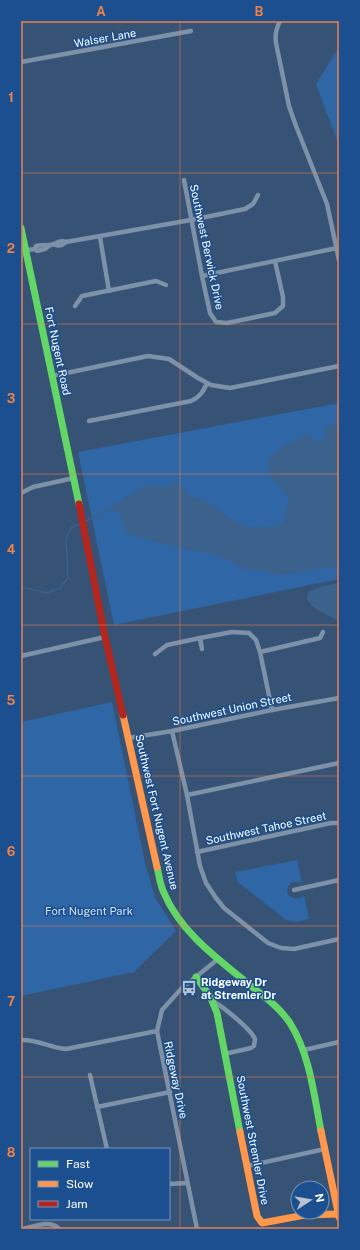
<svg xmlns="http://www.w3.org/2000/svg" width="360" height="1250" font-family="'Public Sans',sans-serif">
	<rect width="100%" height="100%" fill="#365274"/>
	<!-- green -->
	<g fill="#2f66a5">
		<path d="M 339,47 L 339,146 L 316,84 Z"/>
		<path d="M 339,403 L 339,579 L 114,625 L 78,452 Z"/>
		<path d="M 112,702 L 145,863 L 155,897 L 176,931 L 134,972 L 21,996 L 21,722 Z"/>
		<path d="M 297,860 L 302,884 L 298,882 L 291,882 L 288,887 L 287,892 C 290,898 294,899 301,898 L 304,895 L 309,919 L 296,922 L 286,920 L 238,882 L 235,872 Z"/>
	</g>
	<!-- water -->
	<g fill="#3b618d">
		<path d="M 333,424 L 339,426 L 339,566 L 278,575 L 259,570 L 248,570 L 238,567 L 231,560 L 211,554 L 148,540 L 127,533 L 119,512 L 108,509 L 140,488 L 153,485 L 169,487 L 172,482 L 187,490 L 191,498 C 212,498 225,519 243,525 C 256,530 270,527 283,524 C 286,518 284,515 286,510 C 288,504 289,505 289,497 L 282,492 L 283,487 C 276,484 274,480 270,473 C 269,471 267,467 267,464 C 268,452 296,440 306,434 L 310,435 L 315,441 L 322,441 L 325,436 L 325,429 L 329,425 Z"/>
		<path d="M 339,583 L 339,621 C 331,617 310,608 307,599 C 307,597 308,593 308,592 L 322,586 Z"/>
	</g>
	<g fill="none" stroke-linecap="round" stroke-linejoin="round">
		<!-- stream -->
		<g stroke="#3b618d" stroke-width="1.5">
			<path d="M 84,522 L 108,509"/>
			<path d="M 21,587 L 47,593 L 60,588 L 68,578 L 66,539 L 71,528 L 81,523"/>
		</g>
		<!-- street -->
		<g stroke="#7d92a8" stroke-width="4.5">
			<path d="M 280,21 C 276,29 275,34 276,43 L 289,106 L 296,126 L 327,204 L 339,260"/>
			<path d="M 21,62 L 191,31"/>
			<path d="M 184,180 L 202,276 L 210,313 L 216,322 L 227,323 L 275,313 L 283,306 L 283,297 L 275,261"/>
			<path d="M 100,237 L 109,291"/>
			<path d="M 54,244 C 59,247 62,246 66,242"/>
			<path d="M 35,249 L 36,246 C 41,245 45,245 50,245 C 57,245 57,239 66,242 L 191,220 L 245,209 L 253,204 L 258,195"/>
			<path d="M 21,251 L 35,249 L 37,251 L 45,249 L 50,245"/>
			<path d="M 202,276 L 337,248"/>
			<path d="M 75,306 L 82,296 L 156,281 L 166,285"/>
			<path d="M 52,376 L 148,356 L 169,359 L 198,378 L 211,385 L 230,388 L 339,366"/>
			<path d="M 89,421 L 191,401 C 200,397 203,392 207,383"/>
			<path d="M 21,493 L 33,487 L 74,478"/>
			<path d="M 200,638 L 202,649"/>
			<path d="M 260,652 L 320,638 L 323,632"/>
			<path d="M 155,654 L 167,645 L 200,638 L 232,632 L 249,633 L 256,640 L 260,652 L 272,710"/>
			<path d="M 21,656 L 105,637"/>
			<path d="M 172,731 L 187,795 L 200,866 L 206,883 L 216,898 L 224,908 L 268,943 L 281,948 L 294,949 L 339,939"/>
			<path d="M 129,738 L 172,731 L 272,710 L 339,698"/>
			<path d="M 187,795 L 339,763"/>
			<path d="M 197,852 L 331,823 L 339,823"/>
			<path d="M 294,890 L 339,880"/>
			<path d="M 213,1001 C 223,1007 251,1029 255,1039 L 254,1046 L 251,1048 L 224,1054"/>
			<path d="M 21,1040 C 37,1039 50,1048 66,1049 L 157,1031"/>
			<path d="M 304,1050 L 339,1042"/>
			<path d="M 90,1075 L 107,1149"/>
			<path d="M 97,1107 L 170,1092"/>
			<path d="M 247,1166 L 325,1149"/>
			<path d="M 169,1184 L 187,1183"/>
			<path d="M 23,1229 C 33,1227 51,1219 59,1229"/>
			<path d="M 197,1229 L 157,1031 L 162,1010 L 181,989 L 218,959"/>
		</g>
		<!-- fast -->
		<g stroke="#63d668" stroke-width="7">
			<path d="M 21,228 L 79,504"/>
			<path d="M 157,867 C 159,875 160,885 164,893 C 181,933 218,959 251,986 C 265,997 280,1008 290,1023 C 310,1055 314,1095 321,1131"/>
			<path d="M 196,977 L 210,996 L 217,1013 L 240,1132"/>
		</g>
		<!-- slow -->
		<g stroke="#ff974d" stroke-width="7">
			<path d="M 123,715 L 157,867"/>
			<path d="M 321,1131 L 339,1217"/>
			<path d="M 240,1132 L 257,1216 L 262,1223 L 305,1215 L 339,1214"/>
		</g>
		<!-- jam -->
		<path stroke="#b3261e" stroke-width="7" d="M 79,504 L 105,637 L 123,715"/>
	</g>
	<!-- grid -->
	<path fill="none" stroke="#ee8249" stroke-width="1" stroke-opacity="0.55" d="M 180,21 L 180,1229M 21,173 L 339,173M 21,324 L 339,324M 21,474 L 339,474M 21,625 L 339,625M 21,776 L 339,776M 21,926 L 339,926M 21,1077 L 339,1077"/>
	<!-- icons -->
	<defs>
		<symbol id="bus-bare" viewBox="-9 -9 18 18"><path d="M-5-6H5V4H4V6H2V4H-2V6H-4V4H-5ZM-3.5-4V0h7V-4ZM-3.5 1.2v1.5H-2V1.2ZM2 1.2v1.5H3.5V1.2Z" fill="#b9c2ce" stroke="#1b4f8f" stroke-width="2.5" paint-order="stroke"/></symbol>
	</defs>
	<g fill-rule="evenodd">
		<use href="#bus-bare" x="178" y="977" width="22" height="22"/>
	</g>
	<g text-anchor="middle" stroke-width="3" stroke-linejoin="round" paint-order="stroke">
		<!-- street labels -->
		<g font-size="11" fill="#fff" stroke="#1b4f8f">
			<text transform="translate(105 38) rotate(-10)" y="4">Walser Lane</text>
			<text transform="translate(207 247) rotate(78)" y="4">Southwest Berwick Drive</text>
			<text transform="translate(58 351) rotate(78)" y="4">Fort Nugent Road</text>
			<text transform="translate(232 709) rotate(-12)" y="4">Southwest Union Street</text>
			<text transform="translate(157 812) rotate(77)" y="4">Southwest Fort Nugent Avenue</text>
			<text transform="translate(266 828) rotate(-12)" y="4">Southwest Tahoe Street</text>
			<text transform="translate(176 1080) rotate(78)" y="4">Ridgeway Drive</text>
			<text transform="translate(253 1140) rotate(79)" y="4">Southwest Stremler Drive</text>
		</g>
		<!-- park labels -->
		<g font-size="11" fill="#cfe3fa" stroke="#1b4f8f">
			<text x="89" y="915">Fort Nugent Park</text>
		</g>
		<!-- poi labels -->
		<g font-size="11" font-weight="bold" fill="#fff" stroke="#1b4f8f" text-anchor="start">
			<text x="201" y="986">Ridgeway Dr<tspan x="201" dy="13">at Stremler Dr</tspan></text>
		</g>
	</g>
	<!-- border -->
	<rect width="360" height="1250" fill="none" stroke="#1b4f8f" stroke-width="44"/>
	<!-- legend -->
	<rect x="30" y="1148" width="140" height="72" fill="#1b4f8f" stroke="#7695bc"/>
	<rect x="38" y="1161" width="20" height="6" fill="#63d668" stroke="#7695bc"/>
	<text x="66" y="1168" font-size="12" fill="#ffffff">Fast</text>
	<rect x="38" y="1181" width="20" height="6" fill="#ff974d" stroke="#7695bc"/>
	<text x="66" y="1188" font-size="12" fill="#ffffff">Slow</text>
	<rect x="38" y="1201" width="20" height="6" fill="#b3261e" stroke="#7695bc"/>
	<text x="66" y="1208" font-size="12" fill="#ffffff">Jam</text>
	<!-- north arrow -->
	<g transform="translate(310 1200) rotate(78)"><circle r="19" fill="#1b4f8f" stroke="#7695bc"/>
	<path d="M0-3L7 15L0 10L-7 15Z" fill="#b9c2ce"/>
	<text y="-6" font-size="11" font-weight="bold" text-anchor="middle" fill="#ffffff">N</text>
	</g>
	<rect x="22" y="22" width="316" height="1206" fill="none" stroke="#ee8249" stroke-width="1.5"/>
	<g font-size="13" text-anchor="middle" font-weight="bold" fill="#ee8249">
		<text x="101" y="16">A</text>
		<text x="259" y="16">B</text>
		<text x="11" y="102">1</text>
		<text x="11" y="253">2</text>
		<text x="11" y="403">3</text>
		<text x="11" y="554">4</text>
		<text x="11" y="705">5</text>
		<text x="11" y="856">6</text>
		<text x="11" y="1006">7</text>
		<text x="11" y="1157">8</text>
	</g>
</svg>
